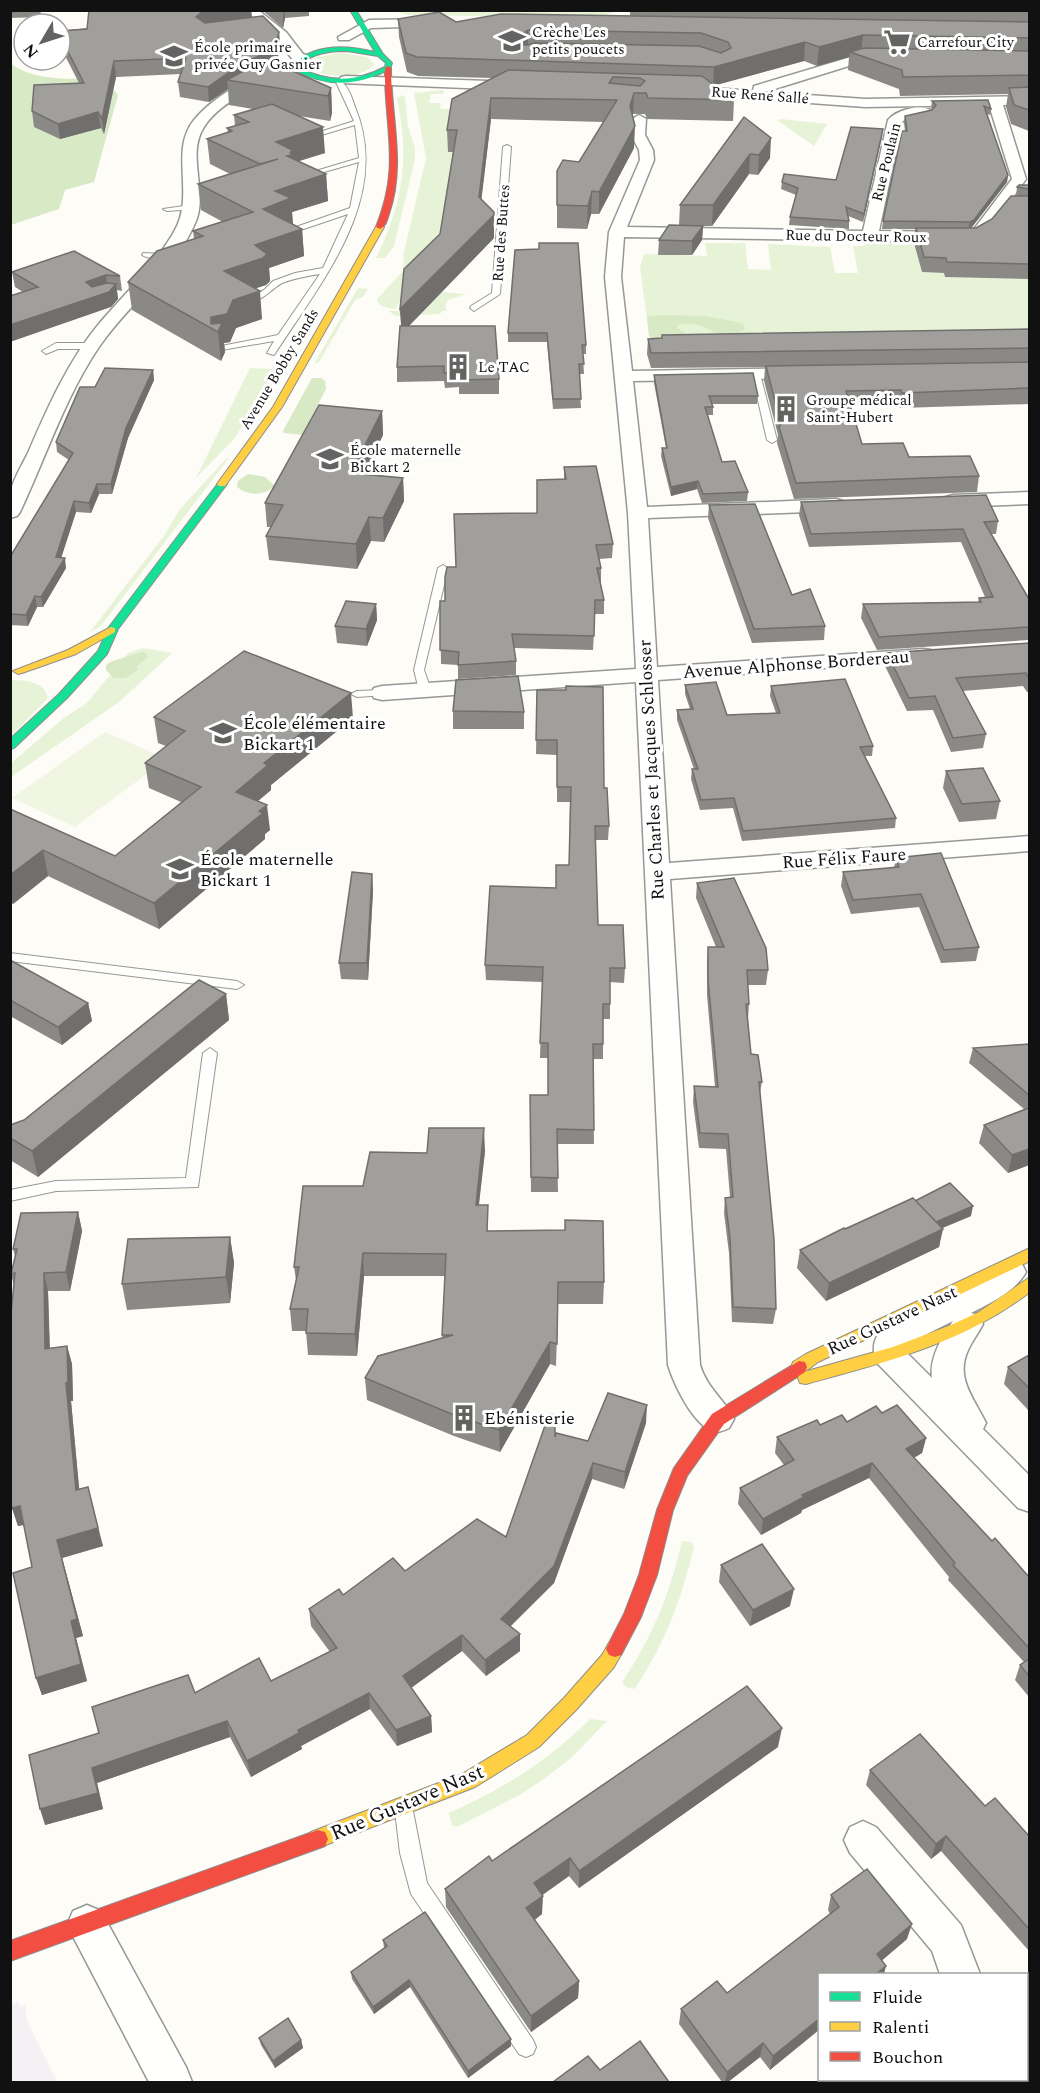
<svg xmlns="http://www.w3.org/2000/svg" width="1040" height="2093" font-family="Spectral,serif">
	<rect width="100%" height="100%" fill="#fdfcf7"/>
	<!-- industrial -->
	<path fill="#f5f0f3" d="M 18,2002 L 21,2007 L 25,2005 L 27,2021 L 57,2082 L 11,2082 L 11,2005 Z"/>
	<!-- green -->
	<g fill="#e7f3d7">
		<path d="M 395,11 L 616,11 L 600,18 L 408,15 Z"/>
		<path d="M 340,53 L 367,57 L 374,64 C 363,80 323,79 310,67 L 311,61 L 318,57 Z"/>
		<path d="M 444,90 L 443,94 L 431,94 L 429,103 L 441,103 L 440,109 L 463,109 L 447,227 L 403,296 L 433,301 L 442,292 L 466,294 L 448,300 L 445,306 L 447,311 L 442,311 L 440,314 L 395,316 L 389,311 L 422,311 L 421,302 L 398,302 L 396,309 C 389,309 378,307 377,299 L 403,271 L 404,252 L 426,158 L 414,93 Z"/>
		<path d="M 401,95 L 405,97 L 408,127 L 415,147 L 415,159 L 394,246 L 385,258 L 376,258 C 403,204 410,159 397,99 Z"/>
		<path d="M 781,119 L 827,124 L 814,146 L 777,120 Z"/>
		<path d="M 864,241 L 914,243 L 922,272 L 944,273 L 945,277 L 1029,279 L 1029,345 L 651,349 L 640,267 L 644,254 L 707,256 L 705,243 L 745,243 L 748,269 L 771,270 L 768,244 L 830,247 L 835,273 L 858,273 L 853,246 L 865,246 Z"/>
		<path d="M 358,288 L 368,289 L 363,297 L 355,300 L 319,362 L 314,364 Z"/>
		<path d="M 275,361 L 283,362 L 246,420 L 242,421 L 245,422 L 234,439 L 196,478 L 250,368 L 272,369 Z"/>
		<path d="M 227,458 L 229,458 L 100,627 L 90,632 L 164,536 L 180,509 Z"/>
		<path d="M 143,648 L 172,653 L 119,702 L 11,777 L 10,764 L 64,718 L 87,703 L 128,653 Z"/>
		<path d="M 11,680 C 25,680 44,681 48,698 L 11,736 Z"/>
		<path d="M 682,1541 L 691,1542 L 694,1547 C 681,1600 666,1641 636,1687 L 633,1689 L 626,1687 L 622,1682 C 652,1638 670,1594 682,1541 Z"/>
		<path d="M 590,1719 L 607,1721 L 572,1757 L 544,1779 L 521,1794 L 457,1827 L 452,1825 L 449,1813 C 503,1789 548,1761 590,1719 Z"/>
	</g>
	<!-- forest -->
	<g fill="#d8eac5">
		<path d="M 10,63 C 34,82 75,79 104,78 L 118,95 L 94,182 L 65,190 L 59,209 L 11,225 Z"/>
		<path d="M 664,315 L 705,316 L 743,323 L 745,329 L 731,337 L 718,336 C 707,325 693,322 678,325 L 677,328 L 685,333 L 679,337 L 652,338 L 649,336 L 647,316 Z"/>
		<path d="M 312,378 L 321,378 L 325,381 L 326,389 L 302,435 L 284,433 L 283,431 Z"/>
		<path d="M 248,474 L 265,477 L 275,486 C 264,496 248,496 237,487 L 238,481 Z"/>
		<path d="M 141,652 L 146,653 L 148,657 L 137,666 L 138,670 L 125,678 L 114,678 L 106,670 L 106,665 L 110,662 Z"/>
	</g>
	<!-- pitch -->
	<path fill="#f0f6e1" d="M 105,732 L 167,759 L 75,827 L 12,798 Z"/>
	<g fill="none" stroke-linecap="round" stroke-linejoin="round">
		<defs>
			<g id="lane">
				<path d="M 335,80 C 346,79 352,97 355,107 C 393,198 321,282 274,355 L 267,353 L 274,341 L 216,351 L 216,347 L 278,335 L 320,274 C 307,276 295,278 282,283 C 272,288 258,307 245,299 L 264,290 L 273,281 L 295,273 L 323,268 L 348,214 L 286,235 L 279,233 L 350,208 L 359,162 L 303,178 L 299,176 L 359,158 L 355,125 L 308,139 L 304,137 L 354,121 Z"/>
				<path d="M 507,145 L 511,147 L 500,294 L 474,311 L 470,308 L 471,306 L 492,293 L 503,147 Z"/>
				<path d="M 191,205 L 194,205 L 194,209 L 167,211 L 163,209 Z"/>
				<path d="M 143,253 L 165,254 L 169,256 C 163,260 148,259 142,255 Z"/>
				<path d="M 56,343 L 91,343 L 95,346 L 91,349 L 58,349 L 46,354 L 42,351 Z"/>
				<path d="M 756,371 L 760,374 L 777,440 L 772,443 L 767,440 L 752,374 Z"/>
				<path d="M 443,565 L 448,568 L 424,670 L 431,690 L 425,693 L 419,690 L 414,670 L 438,568 Z"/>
				<path d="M 382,690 L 388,693 L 386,695 L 357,697 L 351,694 L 357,691 Z"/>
				<path d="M 10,953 L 237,981 L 244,985 L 237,989 L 10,961 Z"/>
				<path d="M 210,1048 L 217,1053 L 198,1187 L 56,1191 L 10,1201 L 10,1190 L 56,1181 L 186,1178 L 203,1053 Z"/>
				<path d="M 404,1802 L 411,1805 L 413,1811 L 427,1883 L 533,2040 L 536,2047 L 533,2054 L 526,2057 L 519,2054 L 411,1894 L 400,1853 L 395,1811 L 397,1805 Z"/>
			</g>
			<g id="street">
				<path d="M 244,10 L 258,10 L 286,32 L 303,54 L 307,55 L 309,58 L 307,61 L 293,60 L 276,38 Z"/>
				<path d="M 435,19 L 441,23 L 439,26 L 371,28 L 349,40 L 339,40 L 338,37 L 369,20 Z"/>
				<path d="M 884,56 L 889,57 L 891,60 L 889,63 L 852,65 L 765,92 L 865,99 L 1030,96 L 1030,104 L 1003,105 L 1026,179 L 986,235 L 973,241 L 957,242 L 624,237 L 621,277 L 632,371 L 800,368 L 806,369 L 809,373 L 806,377 L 800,378 L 633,381 L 647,507 L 836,499 L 843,501 L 846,505 L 843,509 L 836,511 L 648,518 L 657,667 L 923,649 L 931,650 L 934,655 L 931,660 L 923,661 L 658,680 L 669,863 L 1030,836 L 1030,851 L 670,879 L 700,1365 C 707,1388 724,1399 734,1419 L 729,1428 C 725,1430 720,1432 716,1432 C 694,1428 674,1384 668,1365 L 636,682 L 382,700 L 374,698 L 371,693 L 374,688 L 382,686 L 636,669 L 628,513 L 605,277 L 609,232 L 640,160 L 639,150 L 631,135 L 632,119 L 639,115 L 646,119 L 645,135 L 653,150 L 654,160 L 627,227 L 863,231 L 888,120 C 896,110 923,102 933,112 L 931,115 L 905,119 L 902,122 L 879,231 L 969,232 L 974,229 L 1012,179 L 989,105 L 865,107 L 686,94 L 679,90 L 686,86 L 753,91 L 754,86 L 851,57 Z"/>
				<path d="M 296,61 L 301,62 L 303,65 L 301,68 C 271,79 221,99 204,127 C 186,155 208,191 196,221 C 176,270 128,304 99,347 C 65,397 46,457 20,512 L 17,516 L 10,518 C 10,509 9,498 11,490 C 14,478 22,465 28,453 C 47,409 67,363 98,325 C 124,294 155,266 175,230 C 195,194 169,151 194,120 C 217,92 262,70 296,61 Z"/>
				<path d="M 346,76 L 516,82 L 523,86 L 516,90 L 341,83 L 339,80 L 341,77 Z"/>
				<path d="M 1030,492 L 1030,504 L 953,507 L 946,505 L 943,501 L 946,497 L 953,495 Z"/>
				<path d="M 1011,1260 L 1022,1264 L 1026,1272 C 1016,1291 990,1303 971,1313 L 979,1315 L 983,1324 C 979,1332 973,1340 969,1348 C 954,1377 974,1398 986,1423 L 983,1429 L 1030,1476 L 1030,1512 L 1018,1508 L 878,1364 C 869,1347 875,1334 889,1323 L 968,1287 L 1000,1264 ZM 953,1321 C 942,1337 929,1358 932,1378 L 905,1351 L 905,1345 Z"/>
				<path d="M 863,1821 L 876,1827 L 961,1925 L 980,1974 L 940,1974 L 932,1951 L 850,1853 L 844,1840 L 850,1827 Z"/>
				<path d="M 87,1905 L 101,1911 L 186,2067 L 192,2082 L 149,2082 L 67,1925 L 73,1911 Z"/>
				<path d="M 1026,2056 L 1030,2057 L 1030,2082 L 1008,2082 L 1007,2080 L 1026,2080 Z"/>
				<path d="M 842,2080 L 890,2080 L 889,2082 L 841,2082 Z"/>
			</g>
			<g id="fast">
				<path d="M 350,10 L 356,10 L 383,54 L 392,63 L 390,69 C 358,86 327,88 295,70 L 293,65 C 314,43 347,45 375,52 ZM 347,51 L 378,56 L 386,63 L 385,67 C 356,82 329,83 300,68 L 299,65 C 314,53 329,51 347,51 Z"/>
				<path d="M 219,482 L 227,484 L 118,629 L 107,654 L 67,698 L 14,748 L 10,749 L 10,739 L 59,694 L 98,651 L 109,627 Z"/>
			</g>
			<g id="slow">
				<path d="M 377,225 L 384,227 L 282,407 L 225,486 L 219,486 L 217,484 L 273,407 Z"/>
				<path d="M 111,627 L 115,628 L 115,632 L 76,654 L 22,673 L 18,674 L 13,671 L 68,650 Z"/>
				<path d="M 1030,1248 L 1030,1261 L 818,1362 C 810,1368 803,1375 793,1372 L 791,1367 L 793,1362 L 806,1354 Z"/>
				<path d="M 1030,1277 L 1030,1292 C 962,1344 886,1362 806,1384 L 800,1383 L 798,1378 L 800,1373 L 893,1347 L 951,1325 L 979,1312 Z"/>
				<path d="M 615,1641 L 621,1643 L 624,1649 L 614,1667 L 576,1710 L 539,1747 L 475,1787 L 318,1848 L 311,1846 L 308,1839 L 311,1832 L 462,1774 L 527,1735 L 564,1698 L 602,1655 L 609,1643 Z"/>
			</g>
			<g id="jam">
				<path d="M 388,66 L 391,68 C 391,118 406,165 389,214 C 387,220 386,226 380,229 L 376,227 C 399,170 387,138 385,80 L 385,68 Z"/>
				<path d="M 799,1361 L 805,1362 L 807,1367 L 805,1372 L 724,1424 L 687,1476 L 673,1510 L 657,1575 L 641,1617 L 621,1655 L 615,1657 L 609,1655 L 606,1649 L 624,1614 L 639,1575 L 657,1510 L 674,1468 L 712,1414 Z"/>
				<path d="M 318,1830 L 325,1832 L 328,1839 L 325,1846 L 10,1961 L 10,1941 Z"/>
			</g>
		</defs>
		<!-- lane casing -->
		<use href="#lane" stroke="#979795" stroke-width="2"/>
		<!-- street casing -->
		<use href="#street" stroke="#979795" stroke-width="3"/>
		<!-- fast casing -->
		<use href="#fast" stroke="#8e8d8b" stroke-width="2"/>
		<!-- slow casing -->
		<use href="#slow" stroke="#8e8d8b" stroke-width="2"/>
		<!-- jam casing -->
		<use href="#jam" stroke="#8e8d8b" stroke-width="2"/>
		<!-- lane -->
		<use href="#lane" fill="#fffffe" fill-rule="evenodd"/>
		<!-- street -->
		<use href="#street" fill="#fffffe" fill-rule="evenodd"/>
		<!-- fast -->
		<use href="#fast" fill="#16e098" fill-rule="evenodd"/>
		<!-- slow -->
		<use href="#slow" fill="#ffcf43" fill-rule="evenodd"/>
		<!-- jam -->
		<use href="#jam" fill="#f24e42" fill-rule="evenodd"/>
	</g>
	<!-- wall -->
	<g fill="#8a8986">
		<path d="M 10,10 L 41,10 L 40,17 L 10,18 Z"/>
		<path d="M 251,10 L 252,17 L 279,32 L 280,46 L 276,64 L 331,88 L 332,113 L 330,121 L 299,116 L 325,153 L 298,161 L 326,174 L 328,201 L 292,212 L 293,224 L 302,229 L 304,256 L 269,268 L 270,281 L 266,285 L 256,288 L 262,319 L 236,328 L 230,342 L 224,343 L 225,352 L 221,361 L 132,310 L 128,282 L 194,239 L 193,231 L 223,222 L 201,210 L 198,184 L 230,174 L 210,164 L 207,139 L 228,132 L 227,128 L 235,126 L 234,115 L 253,109 L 229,105 L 228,89 L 209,102 L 180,97 L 178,82 L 181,74 L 116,77 L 104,134 L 101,128 L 60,139 L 34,127 L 32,111 L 79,83 L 60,46 L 60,31 Z"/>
		<path d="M 262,10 L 309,10 L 309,16 L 285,18 L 283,28 Z"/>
		<path d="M 630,10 L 1029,10 L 1029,131 L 1011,124 L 1006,107 L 1008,94 L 900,96 L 899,89 L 848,70 L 849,57 L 817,66 L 804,61 L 714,85 L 734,100 L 733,121 L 647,119 L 645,114 L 633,114 L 634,148 L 599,214 L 591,214 L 587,229 L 557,228 L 557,171 L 579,162 L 604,122 L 491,119 L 481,200 L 494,238 L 409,326 L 499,379 L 499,394 L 459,394 L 459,387 L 445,388 L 444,381 L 397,382 L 397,367 L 401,326 L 400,309 L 440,234 L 453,152 L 448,152 L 447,130 L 492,78 L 418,76 L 407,72 L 399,37 L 398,19 L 456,22 L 630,16 Z"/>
		<path d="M 988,100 L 991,109 L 990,115 L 987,114 L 1008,175 L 1007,182 L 972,227 L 971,228 L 976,228 L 992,219 L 1016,196 L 1017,187 L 1029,185 L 1029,279 L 945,277 L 944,273 L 922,272 L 914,243 L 915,229 L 882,229 L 883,221 L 905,131 L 904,123 L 905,116 L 932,110 L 933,110 L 931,108 L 932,101 Z"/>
		<path d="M 744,117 L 770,158 L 758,175 L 749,174 L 712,226 L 703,226 L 702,240 L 692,255 L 658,255 L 659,240 L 679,225 L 680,205 Z"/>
		<path d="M 882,136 L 863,222 L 848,216 L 849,221 L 849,229 L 789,225 L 790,217 L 796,195 L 781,189 L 782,182 L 836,180 Z"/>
		<path d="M 515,250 L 586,345 L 586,354 L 583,354 L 584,374 L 579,374 L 581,408 L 553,409 L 547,342 L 508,342 L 508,333 Z"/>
		<path d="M 74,251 L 120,276 L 122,291 L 117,290 L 118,299 L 111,307 L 23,292 L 15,287 L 12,272 Z"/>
		<path d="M 1029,329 L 1029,404 L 900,408 L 899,406 L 850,406 L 862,444 L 979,476 L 977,492 L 794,499 L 777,443 L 778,435 L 764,381 L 765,367 L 651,368 L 647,354 L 648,339 Z"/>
		<path d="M 153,370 L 154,380 L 128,438 L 112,494 L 99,494 L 91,513 L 76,512 L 61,557 L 66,568 L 43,607 L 37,607 L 28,626 L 10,625 L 10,557 L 69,460 L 57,452 L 56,442 L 95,387 Z"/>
		<path d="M 654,375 L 758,396 L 757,404 L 712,404 L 713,407 L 713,415 L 707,415 L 722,462 L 748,492 L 747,501 L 702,503 L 697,489 L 671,496 L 661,456 L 662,448 L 666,448 L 654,383 Z"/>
		<path d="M 382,411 L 383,435 L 364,474 L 403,478 L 404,501 L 384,542 L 371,541 L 357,569 L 269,560 L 266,536 L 271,527 L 267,527 L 265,503 Z"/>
		<path d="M 564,467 L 613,544 L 612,558 L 599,559 L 601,568 L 601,582 L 600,582 L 604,600 L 604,614 L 595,614 L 593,650 L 514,648 L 516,661 L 516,675 L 458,679 L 458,665 L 441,664 L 440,601 L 445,601 L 537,513 L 564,479 Z"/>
		<path d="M 801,502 L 998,521 L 996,534 L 992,534 L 1029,599 L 1029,640 L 877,650 L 861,618 L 863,604 L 978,602 L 979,598 L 985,597 L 961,542 L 809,547 L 799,515 Z"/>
		<path d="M 709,505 L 792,595 L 825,626 L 824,640 L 752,643 L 708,518 Z"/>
		<path d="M 376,604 L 377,620 L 367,646 L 337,643 L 335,626 Z"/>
		<path d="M 1029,643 L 1029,692 L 1027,692 L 1023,686 L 963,691 L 986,734 L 983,748 L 951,752 L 933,710 L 907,711 L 885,666 L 887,653 Z"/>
		<path d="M 685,685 L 727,715 L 776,713 L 770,696 L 771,686 L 873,746 L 872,756 L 865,756 L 896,818 L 895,828 L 742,841 L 733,808 L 700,810 L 691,779 L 692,769 L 694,769 L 677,720 L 677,710 L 690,709 L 685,694 Z"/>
		<path d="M 537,690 L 604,788 L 609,826 L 608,840 L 595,840 L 598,925 L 625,968 L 624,983 L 610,982 L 610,1019 L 603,1019 L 603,1059 L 593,1059 L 594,1144 L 557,1144 L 558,1192 L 531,1192 L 530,1095 L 548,1095 L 548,1058 L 540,1058 L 542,982 L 486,980 L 485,965 L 556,888 L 569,865 L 570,802 L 557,802 L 557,755 L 536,754 Z"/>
		<path d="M 453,711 L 524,712 L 524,729 L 453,729 Z"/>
		<path d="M 154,717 L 353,718 L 271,785 L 271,790 L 258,801 L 270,830 L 265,834 L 265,839 L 159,929 L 48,876 L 13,904 L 10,902 L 10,809 L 115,856 L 181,802 L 149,788 L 145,763 L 166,746 L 158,743 Z"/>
		<path d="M 946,771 L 1000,801 L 996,819 L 959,822 L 943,788 Z"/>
		<path d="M 896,858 L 979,947 L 976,961 L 941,963 L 919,907 L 851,914 L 841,886 L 843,872 L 894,868 Z"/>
		<path d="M 372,874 L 373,891 L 368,980 L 341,979 L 339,963 Z"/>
		<path d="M 697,883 L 768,970 L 766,985 L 748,985 L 749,1004 L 748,1019 L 751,1054 L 762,1082 L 760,1092 L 776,1309 L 773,1324 L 732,1322 L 729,1253 L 724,1213 L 725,1198 L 730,1197 L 726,1149 L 699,1148 L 693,1102 L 694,1086 L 715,1087 L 707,995 L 707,962 L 708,947 L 716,947 L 696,898 Z"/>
		<path d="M 10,960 L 88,1003 L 92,1021 L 62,1045 L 10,1016 Z"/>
		<path d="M 226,994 L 229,1020 L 38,1177 L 10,1160 L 10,1126 L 24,1120 Z"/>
		<path d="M 1029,1044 L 1029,1165 L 1008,1173 L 979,1143 L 984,1125 L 1024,1109 L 969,1063 L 973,1048 Z"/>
		<path d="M 485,1151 L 479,1205 L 488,1231 L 604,1282 L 603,1304 L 558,1304 L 556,1366 L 550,1364 L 500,1452 L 454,1436 L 367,1400 L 365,1378 L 442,1339 L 445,1276 L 364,1276 L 357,1356 L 308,1355 L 306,1331 L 292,1331 L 290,1309 L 296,1280 L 294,1267 L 363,1186 L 427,1153 Z"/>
		<path d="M 915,1201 L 971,1216 L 942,1228 L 939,1247 L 826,1301 L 797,1268 L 800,1250 L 845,1229 Z"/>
		<path d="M 78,1212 L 82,1231 L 70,1291 L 48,1291 L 50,1348 L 67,1346 L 72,1364 L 73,1401 L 71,1401 L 79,1489 L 103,1546 L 62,1558 L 83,1636 L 76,1638 L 87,1681 L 42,1695 L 36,1678 L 32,1567 L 24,1525 L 18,1526 L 12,1508 L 14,1286 L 11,1274 L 15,1256 L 13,1249 Z"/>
		<path d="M 230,1237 L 234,1263 L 230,1303 L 127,1310 L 122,1284 Z"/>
		<path d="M 1029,1355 L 1029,1411 L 1004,1384 L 1008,1367 Z"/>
		<path d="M 882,1413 L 926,1438 L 922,1453 L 914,1458 L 992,1541 L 1029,1577 L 1029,1697 L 1015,1680 L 1020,1665 L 1024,1662 L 948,1580 L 949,1577 L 869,1478 L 802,1510 L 801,1513 L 761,1535 L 738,1504 L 740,1488 L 784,1465 L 775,1453 L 777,1437 L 820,1425 L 847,1422 Z"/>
		<path d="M 646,1423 L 624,1489 L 592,1479 L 554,1583 L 510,1627 L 520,1651 L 486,1676 L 462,1651 L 411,1688 L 431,1716 L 432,1732 L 397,1746 L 370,1709 L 301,1746 L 302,1749 L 251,1777 L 230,1737 L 97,1783 L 103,1809 L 45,1825 L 99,1733 L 195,1693 L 271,1681 L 330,1652 L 311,1626 L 309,1609 L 343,1595 L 405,1571 L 506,1537 L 555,1436 L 588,1441 Z"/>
		<path d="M 721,1565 L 790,1606 L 750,1626 L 719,1582 Z"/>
		<path d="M 778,1747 L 579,1888 L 569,1876 L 542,1895 L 542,1914 L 535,1920 L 579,1981 L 578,1998 L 531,2032 L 446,1907 L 445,1889 L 492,1861 Z"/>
		<path d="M 870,1770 L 985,1806 L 1029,1836 L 1029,1951 L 941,1851 L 931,1859 L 866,1785 Z"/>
		<path d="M 831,1895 L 907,1939 L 882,1960 L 770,2070 L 760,2057 L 728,2082 L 722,2082 L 679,2024 L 681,2009 L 727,1993 L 830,1914 L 828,1910 Z"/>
		<path d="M 383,1940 L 511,2046 L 468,2078 L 410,1987 L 374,2014 L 352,1979 L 351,1972 L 384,1948 Z"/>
		<path d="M 259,2038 L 301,2040 L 303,2048 L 275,2068 L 261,2045 Z"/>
	</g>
	<!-- shaded-wall -->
	<g fill="#716f6d">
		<path d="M 204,10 L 251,10 L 252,20 L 206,25 L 196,17 Z"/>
		<path d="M 283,10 L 284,10 L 285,18 L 283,28 Z"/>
		<path d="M 528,30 L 528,49 L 519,54 L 519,36 Z"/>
		<path d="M 279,32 L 280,46 L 277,63 L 239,82 L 227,80 L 228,89 L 209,102 L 208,87 Z"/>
		<path d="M 863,35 L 861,54 L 850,52 L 849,57 L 817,66 L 819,47 Z"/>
		<path d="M 805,42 L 804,61 L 713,86 L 714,67 Z"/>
		<path d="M 114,61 L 116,77 L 104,134 L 102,119 Z"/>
		<path d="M 331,88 L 332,113 L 330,121 L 328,96 Z"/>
		<path d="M 634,93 L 633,114 L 629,128 L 630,106 Z"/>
		<path d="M 491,98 L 491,119 L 479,220 L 479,197 Z"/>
		<path d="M 98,112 L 101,128 L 60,139 L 58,124 Z"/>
		<path d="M 635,126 L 634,148 L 599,214 L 599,192 Z"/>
		<path d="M 323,127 L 325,153 L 293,163 L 276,142 Z"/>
		<path d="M 883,129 L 882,136 L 863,222 L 864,214 Z"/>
		<path d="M 771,138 L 770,158 L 758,175 L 759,155 Z"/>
		<path d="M 750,154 L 749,174 L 712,226 L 713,205 Z"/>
		<path d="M 326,174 L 328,201 L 292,212 L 293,225 L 263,209 L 275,191 Z"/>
		<path d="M 1008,175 L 1007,182 L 972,227 L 968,230 L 970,222 Z"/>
		<path d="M 592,191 L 591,214 L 587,229 L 588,206 Z"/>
		<path d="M 494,212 L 494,238 L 402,333 L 400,309 Z"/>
		<path d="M 703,226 L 702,240 L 692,255 L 692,241 Z"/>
		<path d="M 302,229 L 304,256 L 269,268 L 270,281 L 266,285 L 226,298 L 224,271 L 255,245 Z"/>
		<path d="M 106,275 L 108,290 L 88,297 L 86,282 Z"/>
		<path d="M 116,284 L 118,299 L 111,307 L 10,342 L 10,325 Z"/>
		<path d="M 260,291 L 262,319 L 236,328 L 230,342 L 224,343 L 225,352 L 221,361 L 218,332 L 212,329 L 211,317 L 233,300 Z"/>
		<path d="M 153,370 L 154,380 L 128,438 L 112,494 L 111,484 L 126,428 Z"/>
		<path d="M 382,411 L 383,435 L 353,496 L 351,473 Z"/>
		<path d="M 403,478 L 404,501 L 384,542 L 383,518 Z"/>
		<path d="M 698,481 L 697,489 L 671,496 L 671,487 Z"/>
		<path d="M 97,484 L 99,494 L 91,513 L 89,503 Z"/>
		<path d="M 74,501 L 76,512 L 58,568 L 56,557 Z"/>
		<path d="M 369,517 L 371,541 L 357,569 L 356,544 Z"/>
		<path d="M 65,558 L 66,568 L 43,607 L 41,597 Z"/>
		<path d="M 35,596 L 37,607 L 28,626 L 26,615 Z"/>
		<path d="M 376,604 L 377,620 L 367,646 L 366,629 Z"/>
		<path d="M 351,693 L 353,718 L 271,785 L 271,790 L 239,817 L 236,792 L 264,763 Z"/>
		<path d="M 267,805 L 270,830 L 265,834 L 265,839 L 159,929 L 154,903 Z"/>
		<path d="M 43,850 L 48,876 L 13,904 L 10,892 L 10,875 Z"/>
		<path d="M 372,874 L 373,891 L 368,980 L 367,963 Z"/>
		<path d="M 226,994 L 229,1020 L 38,1177 L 32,1151 Z"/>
		<path d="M 88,1003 L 92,1021 L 62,1045 L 58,1027 Z"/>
		<path d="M 484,1128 L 485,1151 L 476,1227 L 476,1205 Z"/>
		<path d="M 1029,1149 L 1029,1165 L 1008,1173 L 1012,1155 Z"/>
		<path d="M 973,1206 L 971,1216 L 933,1232 L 935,1223 Z"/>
		<path d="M 78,1212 L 82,1231 L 70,1291 L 66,1272 Z"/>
		<path d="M 943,1229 L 939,1247 L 826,1301 L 829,1283 Z"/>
		<path d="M 230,1237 L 234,1263 L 230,1303 L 226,1277 Z"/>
		<path d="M 363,1253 L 364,1276 L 357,1356 L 355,1334 Z"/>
		<path d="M 44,1273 L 48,1291 L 50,1367 L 45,1349 Z"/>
		<path d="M 550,1342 L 550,1364 L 500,1452 L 499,1430 Z"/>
		<path d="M 67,1346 L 72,1364 L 73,1401 L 71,1401 L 81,1508 L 76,1490 L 66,1383 Z"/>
		<path d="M 647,1405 L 646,1423 L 624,1489 L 625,1472 Z"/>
		<path d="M 926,1438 L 922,1453 L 902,1464 L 906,1449 Z"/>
		<path d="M 593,1463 L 592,1479 L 554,1583 L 501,1635 L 501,1619 Z"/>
		<path d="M 872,1463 L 869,1478 L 802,1510 L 801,1513 L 761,1535 L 763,1519 L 802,1495 Z"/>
		<path d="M 88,1487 L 103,1546 L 62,1558 L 83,1636 L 76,1638 L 87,1681 L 42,1695 L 36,1678 L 71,1621 L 57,1540 Z"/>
		<path d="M 20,1506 L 26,1524 L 18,1526 L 12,1508 Z"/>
		<path d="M 794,1589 L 790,1606 L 750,1626 L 753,1610 Z"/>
		<path d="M 520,1634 L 520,1651 L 486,1676 L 485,1660 Z"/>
		<path d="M 462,1635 L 462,1651 L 404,1693 L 403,1676 Z"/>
		<path d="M 369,1693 L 370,1709 L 301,1746 L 302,1749 L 251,1777 L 247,1761 L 298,1730 Z"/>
		<path d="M 431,1716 L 432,1732 L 397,1746 L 396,1730 Z"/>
		<path d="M 227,1721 L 230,1737 L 97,1783 L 103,1809 L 45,1825 L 40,1809 L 92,1768 Z"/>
		<path d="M 782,1728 L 778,1747 L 579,1888 L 579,1871 Z"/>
		<path d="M 946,1836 L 941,1851 L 931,1859 L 936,1844 Z"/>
		<path d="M 570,1858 L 569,1876 L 534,1901 L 534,1883 Z"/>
		<path d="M 543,1896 L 542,1914 L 526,1925 L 526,1908 Z"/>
		<path d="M 912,1924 L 907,1939 L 872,1969 L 877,1954 Z"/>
		<path d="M 886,1966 L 884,1974 L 876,1974 Z"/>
		<path d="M 409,1980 L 410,1987 L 374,2014 L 373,2007 Z"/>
		<path d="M 579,1981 L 578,1998 L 531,2032 L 531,2016 Z"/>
		<path d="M 819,2019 L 819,2030 L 770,2070 L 773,2056 Z"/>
		<path d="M 511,2039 L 511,2046 L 468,2078 L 468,2071 Z"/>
		<path d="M 301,2040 L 303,2048 L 275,2068 L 273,2061 Z"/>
		<path d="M 763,2043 L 760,2057 L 728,2082 L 725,2082 L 727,2072 Z"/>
	</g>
	<!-- building -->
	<g fill="#a19f9c" stroke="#716f6d" stroke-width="1.5" fill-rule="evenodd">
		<path d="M 10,10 L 39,10 L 10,12 Z"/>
		<path d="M 89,10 L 204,10 L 196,17 L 205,23 L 263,16 L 279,32 L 275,48 L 238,66 L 208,87 L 178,82 L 186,58 L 114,61 L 102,119 L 98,112 L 58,124 L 32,111 L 34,85 L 84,83 L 60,36 L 60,31 L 87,29 Z"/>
		<path d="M 439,12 L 456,22 L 501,14 L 1029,22 L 1029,38 L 863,35 L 819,47 L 805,42 L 714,67 L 417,57 L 406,53 L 398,19 ZM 528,30 L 701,33 L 728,42 L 731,48 L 721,53 L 699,46 L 534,43 L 528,45 L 522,45 L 519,36 Z"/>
		<path d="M 864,48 L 1029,51 L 1029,75 L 903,77 L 902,70 L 850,52 Z"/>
		<path d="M 266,59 L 331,88 L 328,96 L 227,80 Z"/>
		<path d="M 508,70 L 702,76 L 734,100 L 648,98 L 646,93 L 634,93 L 630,106 L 635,126 L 599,192 L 592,191 L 588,206 L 557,205 L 557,171 L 563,160 L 579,162 L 617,100 L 491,98 L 479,197 L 494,212 L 494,215 L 400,309 L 404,269 L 440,234 L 457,130 L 447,130 L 452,99 ZM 613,77 L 640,78 L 645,81 L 640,86 L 609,83 Z"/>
		<path d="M 1029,87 L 1029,110 L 1014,105 L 1009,88 Z"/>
		<path d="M 988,100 L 991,109 L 984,106 L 1008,175 L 974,220 L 970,222 L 883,221 L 902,131 L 907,131 L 905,116 L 932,110 L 936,105 L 932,101 Z"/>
		<path d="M 272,104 L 323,127 L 276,142 L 292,150 L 290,153 L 292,155 L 287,156 L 326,174 L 275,191 L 291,198 L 263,209 L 302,229 L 255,245 L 267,254 L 263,258 L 224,271 L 260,291 L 233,300 L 227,314 L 211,317 L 211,324 L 222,323 L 218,332 L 128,282 L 157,251 L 203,236 L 193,231 L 253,212 L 198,184 L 278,159 L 260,164 L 207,139 L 232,131 L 227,128 L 249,122 L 234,115 Z"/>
		<path d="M 744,117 L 771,138 L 759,155 L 750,154 L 713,205 L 680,205 Z"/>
		<path d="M 851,127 L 883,129 L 864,214 L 846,207 L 849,221 L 790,217 L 798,188 L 782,182 L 784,174 L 836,180 Z"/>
		<path d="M 1019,185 L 1029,185 L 1029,189 L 1017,187 Z"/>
		<path d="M 1011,196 L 1029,196 L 1029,264 L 947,262 L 946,258 L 924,257 L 916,228 L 976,228 L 992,219 Z"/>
		<path d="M 669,225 L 703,226 L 692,241 L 659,240 Z"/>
		<path d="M 539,243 L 578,243 L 586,345 L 582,345 L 584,364 L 579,364 L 581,399 L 553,399 L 547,333 L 508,333 L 515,250 L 539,249 Z"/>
		<path d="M 74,251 L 120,276 L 106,275 L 86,282 L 92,287 L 107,283 L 116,284 L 109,292 L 10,325 L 10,296 L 38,287 L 12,272 Z"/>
		<path d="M 400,326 L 495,326 L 499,379 L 459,380 L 458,373 L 444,373 L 444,366 L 397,367 Z"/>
		<path d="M 1029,329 L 1029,348 L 651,353 L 648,339 L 662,338 L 662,335 Z"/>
		<path d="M 1029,362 L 1029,388 L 902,393 L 901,390 L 846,391 L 862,444 L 903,443 L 909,457 L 970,456 L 979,476 L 796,483 L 779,427 L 781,424 L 766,366 Z"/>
		<path d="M 105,368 L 153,370 L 126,428 L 111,484 L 97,484 L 89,503 L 74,501 L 56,557 L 65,558 L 41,597 L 35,596 L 26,615 L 10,614 L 10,557 L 73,453 L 56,442 L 80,387 L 95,387 Z"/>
		<path d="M 753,373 L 758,396 L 709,396 L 713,407 L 705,407 L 722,462 L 735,461 L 748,492 L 703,494 L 698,481 L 671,487 L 662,448 L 667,448 L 654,375 Z"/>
		<path d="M 319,405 L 382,411 L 351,473 L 403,478 L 383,518 L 369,517 L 356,544 L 266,536 L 283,505 L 265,503 Z"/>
		<path d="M 596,466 L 613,544 L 596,545 L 601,568 L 597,568 L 604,600 L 595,600 L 594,636 L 512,634 L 516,661 L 458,665 L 459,652 L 440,650 L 440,601 L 445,601 L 445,577 L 447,567 L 456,567 L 454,514 L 537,513 L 537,480 L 566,479 L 564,467 Z"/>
		<path d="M 986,495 L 998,521 L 984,522 L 1029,599 L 1029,627 L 879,637 L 863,604 L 981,602 L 979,598 L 993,597 L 963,529 L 811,534 L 801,502 Z"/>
		<path d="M 755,504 L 792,595 L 810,589 L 825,626 L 754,629 L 709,505 Z"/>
		<path d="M 346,601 L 376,604 L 366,629 L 335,626 Z"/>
		<path d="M 1029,643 L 1029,679 L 1026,673 L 956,678 L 986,734 L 953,738 L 935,696 L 909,698 L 887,653 Z"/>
		<path d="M 244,651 L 351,693 L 264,763 L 268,765 L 236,792 L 267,805 L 259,811 L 263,813 L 154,903 L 43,850 L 10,875 L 10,809 L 115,856 L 201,787 L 145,763 L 185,731 L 154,717 Z"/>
		<path d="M 518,676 L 524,712 L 453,711 L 456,680 Z"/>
		<path d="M 845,679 L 873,746 L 860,747 L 896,818 L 743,831 L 734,798 L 701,800 L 692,769 L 698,769 L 677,710 L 693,709 L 685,685 L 716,682 L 727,715 L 780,713 L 771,686 Z"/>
		<path d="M 566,686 L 603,687 L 604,788 L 607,788 L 609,826 L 595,826 L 598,925 L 623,925 L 625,968 L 610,968 L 610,1004 L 603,1004 L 603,1044 L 593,1044 L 594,1130 L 557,1129 L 558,1178 L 531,1177 L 530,1095 L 548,1095 L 548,1043 L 540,1043 L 543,967 L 485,965 L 490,886 L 556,888 L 556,865 L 569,865 L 571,787 L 557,787 L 557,740 L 536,740 L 537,690 L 566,690 Z"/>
		<path d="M 983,768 L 1000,801 L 962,804 L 946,771 Z"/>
		<path d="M 941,853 L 979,947 L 944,950 L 921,894 L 853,900 L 843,872 L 899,867 L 896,858 Z"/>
		<path d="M 352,872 L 372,874 L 367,963 L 339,963 Z"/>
		<path d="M 734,878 L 766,948 L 768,970 L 747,970 L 749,1004 L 746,1004 L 751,1054 L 758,1055 L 762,1082 L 759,1082 L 774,1239 L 776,1309 L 733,1307 L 730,1238 L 725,1198 L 733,1197 L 728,1134 L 700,1133 L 694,1086 L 718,1087 L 708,980 L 708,947 L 724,947 L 697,883 Z"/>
		<path d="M 10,960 L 88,1003 L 58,1027 L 10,1000 Z"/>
		<path d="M 199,980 L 226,994 L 32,1151 L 10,1138 L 10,1126 L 13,1124 L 24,1120 Z"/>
		<path d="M 1029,1044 L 1029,1095 L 973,1048 Z"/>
		<path d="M 1029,1108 L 1029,1149 L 1012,1155 L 984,1125 Z"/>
		<path d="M 429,1128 L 484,1128 L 476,1205 L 488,1205 L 487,1231 L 565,1230 L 565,1220 L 603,1221 L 604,1282 L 558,1282 L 557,1344 L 550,1342 L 499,1430 L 454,1415 L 365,1378 L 378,1356 L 453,1335 L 442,1335 L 446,1254 L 363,1253 L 355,1334 L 306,1333 L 308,1309 L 290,1309 L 299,1267 L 294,1267 L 303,1186 L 363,1186 L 370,1152 L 427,1153 Z"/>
		<path d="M 950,1183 L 973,1206 L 936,1222 L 915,1201 Z"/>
		<path d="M 913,1198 L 943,1229 L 829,1283 L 800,1250 L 844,1228 L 845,1229 Z"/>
		<path d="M 78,1212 L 66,1272 L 44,1273 L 45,1349 L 67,1346 L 68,1382 L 66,1383 L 76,1490 L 88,1487 L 98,1528 L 57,1540 L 77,1619 L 71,1621 L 81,1664 L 36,1678 L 13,1573 L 32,1567 L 20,1506 L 12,1508 L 10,1498 L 10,1324 L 15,1273 L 11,1274 L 17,1249 L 13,1249 L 21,1213 Z"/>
		<path d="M 230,1237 L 226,1277 L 122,1284 L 128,1239 Z"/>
		<path d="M 1029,1355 L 1029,1388 L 1008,1367 Z"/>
		<path d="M 608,1393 L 647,1405 L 625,1472 L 593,1463 L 554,1566 L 501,1619 L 520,1634 L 485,1660 L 462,1635 L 403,1676 L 431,1716 L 396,1730 L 369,1693 L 298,1730 L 299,1733 L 247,1761 L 227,1721 L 92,1768 L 98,1793 L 40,1809 L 29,1755 L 99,1733 L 92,1707 L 188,1675 L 195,1693 L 259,1658 L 271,1681 L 337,1648 L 309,1609 L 339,1589 L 343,1595 L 393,1558 L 405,1571 L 477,1519 L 506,1537 L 549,1414 L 555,1415 L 555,1437 L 556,1433 L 588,1441 Z"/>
		<path d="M 897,1405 L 926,1438 L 906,1449 L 992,1541 L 995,1538 L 1029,1577 L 1029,1648 L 953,1565 L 955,1563 L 872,1463 L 802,1495 L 804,1497 L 763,1519 L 740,1488 L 794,1460 L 777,1437 L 817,1420 L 820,1425 L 842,1415 L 847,1422 L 876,1406 L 882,1413 Z"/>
		<path d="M 762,1544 L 794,1589 L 753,1610 L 721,1565 Z"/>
		<path d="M 1029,1659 L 1029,1676 L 1020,1665 Z"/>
		<path d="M 747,1686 L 782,1728 L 579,1871 L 570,1858 L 534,1883 L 543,1896 L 526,1908 L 579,1981 L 531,2016 L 445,1889 L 489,1856 L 492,1861 Z"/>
		<path d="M 920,1734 L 985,1806 L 995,1798 L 1029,1836 L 1029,1929 L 946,1836 L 936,1844 L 870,1770 Z"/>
		<path d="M 867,1869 L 912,1924 L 877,1954 L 886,1966 L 876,1974 L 819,1974 L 819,2019 L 773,2056 L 763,2043 L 727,2072 L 681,2009 L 717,1981 L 727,1993 L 839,1907 L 831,1895 Z"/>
		<path d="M 425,1912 L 511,2039 L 468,2071 L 409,1980 L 373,2007 L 351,1972 L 387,1946 L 383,1940 Z"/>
		<path d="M 288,2018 L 301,2040 L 273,2061 L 259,2038 Z"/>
		<path d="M 640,2041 L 669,2082 L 553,2082 L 588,2056 L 600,2070 Z"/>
	</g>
	<!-- icons -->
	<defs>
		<symbol id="school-bare" viewBox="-9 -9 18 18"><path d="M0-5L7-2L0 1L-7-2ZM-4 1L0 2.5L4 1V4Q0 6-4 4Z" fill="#646362" stroke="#fff" stroke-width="2.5" paint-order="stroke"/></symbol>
		<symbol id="supermarket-bare" viewBox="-9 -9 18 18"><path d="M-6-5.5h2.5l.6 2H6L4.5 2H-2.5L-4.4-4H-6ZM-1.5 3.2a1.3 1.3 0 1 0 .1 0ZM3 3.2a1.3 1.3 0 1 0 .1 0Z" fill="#646362" stroke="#fff" stroke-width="2.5" paint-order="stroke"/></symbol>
		<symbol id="building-bare" viewBox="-9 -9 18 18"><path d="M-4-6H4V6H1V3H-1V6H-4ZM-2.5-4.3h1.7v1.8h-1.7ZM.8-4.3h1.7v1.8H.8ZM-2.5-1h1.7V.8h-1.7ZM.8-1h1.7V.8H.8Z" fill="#646362" stroke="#fff" stroke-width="2.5" paint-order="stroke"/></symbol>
	</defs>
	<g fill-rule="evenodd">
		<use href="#school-bare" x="493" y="22" width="38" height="38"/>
		<use href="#supermarket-bare" x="878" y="23" width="38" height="38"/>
		<use href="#school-bare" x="155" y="37" width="38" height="38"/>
		<use href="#building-bare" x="439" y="348" width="38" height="38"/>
		<use href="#building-bare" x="767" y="390" width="38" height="38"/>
		<use href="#school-bare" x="311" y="440" width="38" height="38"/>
		<use href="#school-bare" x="204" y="714" width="38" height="38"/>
		<use href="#school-bare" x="161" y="850" width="38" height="38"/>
		<use href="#building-bare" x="445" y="1399" width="38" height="38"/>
	</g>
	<g text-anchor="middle" stroke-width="6" stroke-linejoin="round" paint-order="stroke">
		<!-- far-poi labels -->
		<g font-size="15" fill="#111" stroke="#fff" text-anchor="start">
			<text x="532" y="37">Crèche Les<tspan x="532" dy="17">petits poucets</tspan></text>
			<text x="917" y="47">Carrefour City</text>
			<text x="194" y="52">École primaire<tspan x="194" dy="17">privée Guy Gasnier</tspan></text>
			<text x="478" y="372">Le TAC</text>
			<text x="806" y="405">Groupe médical<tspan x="806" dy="17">Saint-Hubert</tspan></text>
			<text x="350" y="455">École maternelle<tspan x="350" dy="17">Bickart 2</tspan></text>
		</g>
		<!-- far-street labels -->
		<g font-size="15" fill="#111" stroke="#fff">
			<text transform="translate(760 95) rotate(4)" y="5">Rue René Sallé</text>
			<text transform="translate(886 162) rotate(-76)" y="5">Rue Poulain</text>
			<text transform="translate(501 233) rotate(-86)" y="5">Rue des Buttes</text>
			<text transform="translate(856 236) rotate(1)" y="5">Rue du Docteur Roux</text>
			<text transform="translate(279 369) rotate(-59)" y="5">Avenue Bobby Sands</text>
		</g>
		<!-- street labels -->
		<g font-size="18" fill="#111" stroke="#fff">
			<text transform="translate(796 664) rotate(-4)" y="6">Avenue Alphonse Bordereau</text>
			<text transform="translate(651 770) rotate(-93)" y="6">Rue Charles et Jacques Schlosser</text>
			<text transform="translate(844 858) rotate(-4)" y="6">Rue Félix Faure</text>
			<text transform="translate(892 1320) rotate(-25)" y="6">Rue Gustave Nast</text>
		</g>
		<!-- poi labels -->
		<g font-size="18" fill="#111" stroke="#fff" text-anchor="start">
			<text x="243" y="729">École élémentaire<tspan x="243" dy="21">Bickart 1</tspan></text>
			<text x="200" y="865">École maternelle<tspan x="200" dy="21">Bickart 1</tspan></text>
			<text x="484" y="1424">Ebénisterie</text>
		</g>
		<!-- near-street labels -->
		<g font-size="21" fill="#111" stroke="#fff">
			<text transform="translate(407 1802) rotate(-23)" y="7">Rue Gustave Nast</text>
		</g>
	</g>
	<!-- border -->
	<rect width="1040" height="2093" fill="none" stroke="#111111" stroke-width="24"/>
	<!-- legend -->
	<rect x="818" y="1973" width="210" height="108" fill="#ffffff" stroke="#a0a0a0" stroke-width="1.5"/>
	<rect x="830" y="1992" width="30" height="9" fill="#16e098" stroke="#a0a0a0" stroke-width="1.5"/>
	<text x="872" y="2003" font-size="18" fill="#111111">Fluide</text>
	<rect x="830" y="2022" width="30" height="9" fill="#ffcf43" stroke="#a0a0a0" stroke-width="1.5"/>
	<text x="872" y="2033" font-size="18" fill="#111111">Ralenti</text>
	<rect x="830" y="2052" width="30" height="9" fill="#f24e42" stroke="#a0a0a0" stroke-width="1.5"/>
	<text x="872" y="2063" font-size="18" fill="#111111">Bouchon</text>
	<!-- north arrow -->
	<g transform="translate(42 42) rotate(231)"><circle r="28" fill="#ffffff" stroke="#a0a0a0" stroke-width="1.5"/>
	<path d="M0-4.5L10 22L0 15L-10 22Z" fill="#646362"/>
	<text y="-9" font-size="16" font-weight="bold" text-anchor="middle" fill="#111111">N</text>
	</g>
</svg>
